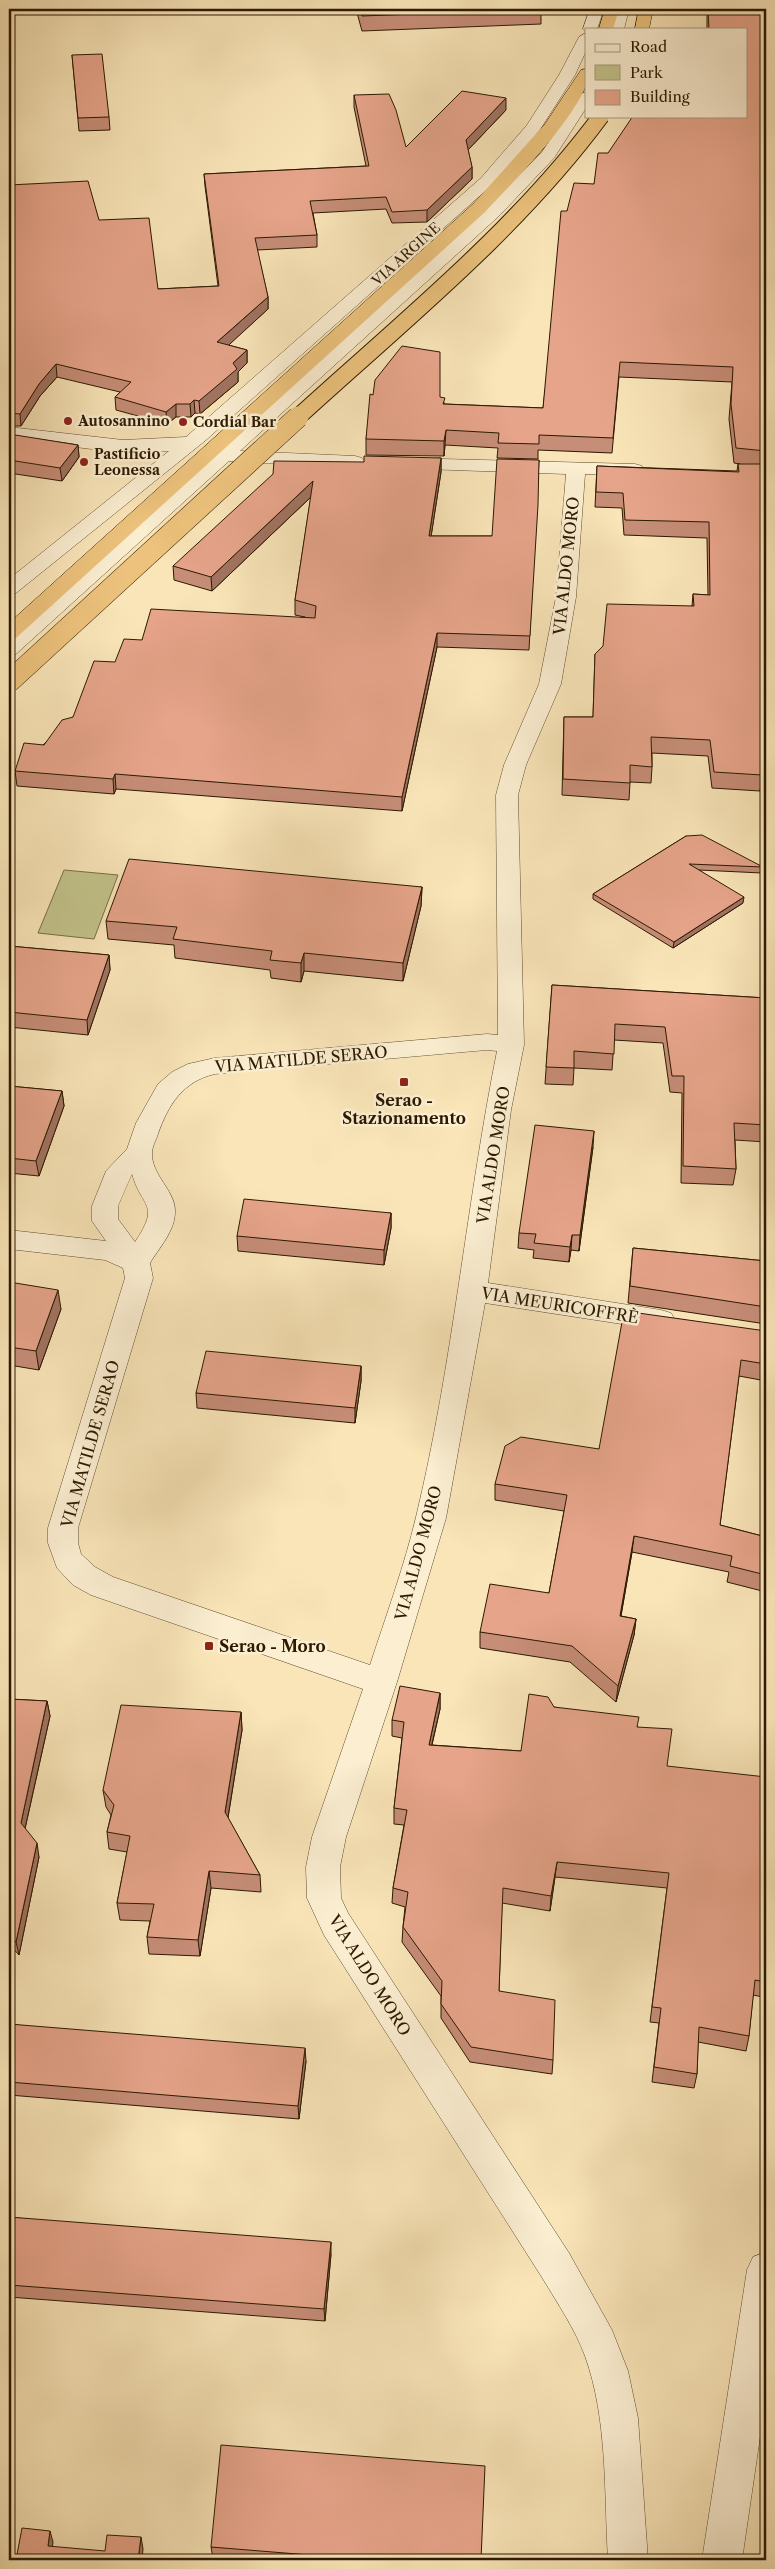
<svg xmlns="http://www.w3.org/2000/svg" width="775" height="2569" font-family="'Libre Caslon Text',serif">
	<rect width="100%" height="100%" fill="#f9e5b8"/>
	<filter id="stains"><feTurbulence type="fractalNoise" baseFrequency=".004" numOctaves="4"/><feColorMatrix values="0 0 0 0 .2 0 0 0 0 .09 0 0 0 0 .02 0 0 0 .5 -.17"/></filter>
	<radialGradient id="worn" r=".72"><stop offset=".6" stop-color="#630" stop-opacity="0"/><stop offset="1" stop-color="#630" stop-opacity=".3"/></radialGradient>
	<!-- green -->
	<path fill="#c3c38b" stroke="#786e46" d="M 64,870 L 118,875 L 94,939 L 38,933 Z"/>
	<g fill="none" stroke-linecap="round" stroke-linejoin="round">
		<defs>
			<g id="minor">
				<path d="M 590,9 L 604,9 L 597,29 L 586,29 L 586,32 L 583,29 Z"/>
				<path d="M 615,9 L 629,9 L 624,29 L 610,29 Z"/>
				<path d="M 586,33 L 586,51 L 575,75 L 539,131 L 493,184 L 206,440 L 16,593 L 9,595 L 9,579 L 169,451 L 100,450 L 9,439 L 9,427 L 123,440 L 186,437 L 481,178 L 527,125 L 559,75 L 579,37 Z"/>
				<path d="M 586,92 L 586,108 L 554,158 L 499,216 L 240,451 L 355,456 L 362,458 L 365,462 L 362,466 L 355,468 L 229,461 L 16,654 L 9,656 L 9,639 L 487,208 L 542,152 L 581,94 Z"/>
				<path d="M 403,458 L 635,464 L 642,466 L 645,470 L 642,474 L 635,476 L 585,474 L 576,597 L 561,684 L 526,765 L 518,795 L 524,1045 L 511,1110 L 488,1283 L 661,1310 L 671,1313 L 675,1320 L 671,1327 L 661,1330 L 485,1303 L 446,1518 L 397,1682 L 346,1837 L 340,1867 L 341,1898 L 348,1913 L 569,2253 L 612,2330 L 628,2371 L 638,2418 L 648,2560 L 608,2560 C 604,2493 608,2420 585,2356 C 575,2329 558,2304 543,2279 L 324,1935 L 307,1898 L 306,1867 L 312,1837 L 363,1689 L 91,1595 L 73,1585 L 57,1568 L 48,1543 L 48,1528 L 125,1278 L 123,1268 L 105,1260 L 9,1249 L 9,1230 L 106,1241 L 92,1221 L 92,1206 L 106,1171 L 127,1149 L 136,1123 L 158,1084 L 172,1072 L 188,1064 L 215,1058 L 487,1034 L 498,1035 L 496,795 L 504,765 L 539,684 L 556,597 L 566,474 L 396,468 L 393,464 L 396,460 ZM 487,1050 L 497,1051 C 466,1206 453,1364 416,1517 C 404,1567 386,1616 370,1665 L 113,1577 L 95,1567 L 81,1554 L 78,1543 L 78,1528 L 153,1278 L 150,1263 C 159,1248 175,1231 175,1212 C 176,1191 151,1175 152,1153 C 152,1147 156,1140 158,1134 C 168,1105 183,1081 215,1074 ZM 132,1174 C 142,1209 161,1203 135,1242 L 118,1219 L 118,1206 Z"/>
				<path d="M 766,2252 L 766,2396 L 742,2560 L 702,2560 L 747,2270 L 753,2257 Z"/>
			</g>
			<g id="highway">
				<path d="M 605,9 L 619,9 L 613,29 L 599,29 Z"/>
				<path d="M 639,9 L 653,9 L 649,29 L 635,29 Z"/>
				<path d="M 586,69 C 586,75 588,82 585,88 C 567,128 516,179 485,212 L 16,638 L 9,640 L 9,623 L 473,204 L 545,124 L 581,70 Z"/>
			</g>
		</defs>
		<!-- minor casing -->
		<use href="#minor" stroke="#5f4c2e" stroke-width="1"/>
		<!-- highway casing -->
		<use href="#highway" stroke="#2c1900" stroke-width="1"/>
		<!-- minor -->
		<use href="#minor" fill="#fbeed1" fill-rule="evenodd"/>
		<!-- highway -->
		<use href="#highway" fill="#ecc27c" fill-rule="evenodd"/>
		<defs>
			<path id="highway-bridge-far1" d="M 297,418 C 402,322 516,231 601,116"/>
			<path id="highway-bridge" d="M 9,682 L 298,417"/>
		</defs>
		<!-- highway-bridge-far1 casing -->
		<use href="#highway-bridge-far1" stroke="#2c1900" stroke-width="18" stroke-linecap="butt"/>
		<!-- highway-bridge casing -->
		<use href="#highway-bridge" stroke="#2c1900" stroke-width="22" stroke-linecap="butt"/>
		<!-- highway-bridge-far1 -->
		<use href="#highway-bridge-far1" stroke="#ecc27c" stroke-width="16"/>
		<!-- highway-bridge -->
		<use href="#highway-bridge" stroke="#ecc27c" stroke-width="21"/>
	</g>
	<!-- wall -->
	<g fill="#c68d77" stroke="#2c1900">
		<path d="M 356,9 L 541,9 L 541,24 L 362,31 Z"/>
		<path d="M 707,9 L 766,9 L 766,749 L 760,791 L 712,788 L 708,756 L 652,753 L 652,767 L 651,783 L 630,782 L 629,800 L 562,795 L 564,717 L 593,717 L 595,654 L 692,606 L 693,594 L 708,595 L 707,538 L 624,535 L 622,508 L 595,507 L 597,466 L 737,471 L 738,464 L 740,464 L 734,463 L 729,419 L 732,382 L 619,377 L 612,453 L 538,450 L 538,459 L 497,458 L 498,448 L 445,445 L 444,456 L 366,455 L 366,439 L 373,395 L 440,397 L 445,404 L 543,408 L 567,211 L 594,184 L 608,153 L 746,29 L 707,29 Z"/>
		<path d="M 72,55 L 109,117 L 110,130 L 79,131 Z"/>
		<path d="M 354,95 L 406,147 L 506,110 L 468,150 L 472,167 L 472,179 L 427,222 L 392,223 L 386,209 L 313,213 L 317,235 L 317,247 L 257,250 L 268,297 L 268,309 L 228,345 L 247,350 L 247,363 L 238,372 L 238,382 L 200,414 L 195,413 L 191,417 L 176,417 L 167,424 L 116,410 L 115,397 L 120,392 L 57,377 L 40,396 L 21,426 L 9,426 L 9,185 L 99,220 L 158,289 L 218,286 L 205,186 L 204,174 L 366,166 L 354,107 Z"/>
		<path d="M 9,428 L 10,429 L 11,435 L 78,445 L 79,457 L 62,481 L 9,473 Z"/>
		<path d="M 441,458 L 441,472 L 431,536 L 492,536 L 539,460 L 529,650 L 437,647 L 402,811 L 116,789 L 114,794 L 17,786 L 15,771 L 73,717 L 115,662 L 142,640 L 305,617 L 295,615 L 295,600 L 311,497 L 212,591 L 174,580 L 173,566 L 364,462 Z"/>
		<path d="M 686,836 L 763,867 L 762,873 L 699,870 L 743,903 L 673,948 L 593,899 L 593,894 Z"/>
		<path d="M 422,887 L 421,906 L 403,981 L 304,971 L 301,982 L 271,978 L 270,970 L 175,958 L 174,945 L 108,939 L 106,921 Z"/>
		<path d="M 9,946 L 109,955 L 110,970 L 88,1035 L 9,1027 Z"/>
		<path d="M 552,985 L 766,998 L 766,1142 L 735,1140 L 736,1169 L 733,1185 L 681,1183 L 682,1093 L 670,1092 L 663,1043 L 614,1040 L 612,1070 L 574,1068 L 573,1085 L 545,1084 Z"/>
		<path d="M 9,1086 L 62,1091 L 64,1106 L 39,1176 L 9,1173 Z"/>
		<path d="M 593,1147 L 579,1251 L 571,1250 L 569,1262 L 533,1258 L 534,1250 L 518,1248 L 519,1233 Z"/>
		<path d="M 391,1213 L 391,1228 L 384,1265 L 238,1251 L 237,1236 Z"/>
		<path d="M 633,1248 L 766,1261 L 766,1324 L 628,1303 Z"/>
		<path d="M 9,1282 L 61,1309 L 39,1370 L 9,1365 Z"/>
		<path d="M 766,1331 L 766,1381 L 739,1376 L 720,1525 L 766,1537 L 766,1592 L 727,1582 L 729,1572 L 632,1552 L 621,1616 L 636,1619 L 634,1635 L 616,1702 L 570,1662 L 480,1648 L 480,1632 L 549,1593 L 564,1511 L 495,1500 L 495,1484 L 599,1449 Z"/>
		<path d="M 361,1366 L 361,1381 L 355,1423 L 197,1408 L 196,1393 Z"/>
		<path d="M 440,1693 L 440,1709 L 432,1745 L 521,1751 L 554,1707 L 638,1727 L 667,1766 L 766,1982 L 763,1997 L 753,1995 L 749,2036 L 746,2051 L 698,2042 L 697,2074 L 694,2088 L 652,2082 L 659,2023 L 650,2022 L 667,1888 L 555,1877 L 550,1911 L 502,1903 L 499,1991 L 553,2060 L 552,2074 L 470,2062 L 441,2018 L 441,1996 L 402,1942 L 403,1927 L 405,1907 L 392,1903 L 393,1888 L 404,1825 L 394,1824 L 394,1808 L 402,1738 L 392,1736 L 392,1720 Z"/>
		<path d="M 9,1699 L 47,1701 L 50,1716 L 25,1829 L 39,1857 L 19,1955 L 9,1944 Z"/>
		<path d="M 241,1712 L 242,1730 L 228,1818 L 260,1875 L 261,1892 L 211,1888 L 200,1956 L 149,1954 L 147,1937 L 150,1921 L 120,1920 L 117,1903 L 127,1852 L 109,1849 L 107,1832 L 111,1815 L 106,1807 L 103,1790 Z"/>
		<path d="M 9,2024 L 306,2061 L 299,2119 L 9,2095 Z"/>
		<path d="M 9,2217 L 331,2254 L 325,2321 L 9,2297 Z"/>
		<path d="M 211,2547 L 481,2560 L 235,2560 L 213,2558 Z"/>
	</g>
	<!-- shaded-wall -->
	<g fill="#a17361" stroke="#2c1900">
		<path d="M 506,98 L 506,110 L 466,152 L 466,140 Z"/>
		<path d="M 472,167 L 472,179 L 427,222 L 427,210 Z"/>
		<path d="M 268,297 L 268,309 L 218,355 L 217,342 Z"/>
		<path d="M 247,350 L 247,363 L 238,372 L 238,382 L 200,414 L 199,401 L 233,363 Z"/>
		<path d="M 56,364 L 57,377 L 40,396 L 21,426 L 20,414 L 39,384 Z"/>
		<path d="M 194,400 L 195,413 L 191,417 L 190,404 Z"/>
		<path d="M 176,404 L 176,417 L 167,424 L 166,412 Z"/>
		<path d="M 446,430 L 445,445 L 444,456 L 444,441 Z"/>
		<path d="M 78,445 L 79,457 L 62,481 L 60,468 Z"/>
		<path d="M 441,458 L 441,472 L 429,550 L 429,536 Z"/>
		<path d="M 313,481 L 313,495 L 212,591 L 211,577 Z"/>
		<path d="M 437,633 L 437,647 L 402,811 L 402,797 Z"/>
		<path d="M 115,774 L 116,789 L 114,794 L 113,779 Z"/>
		<path d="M 422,887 L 421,906 L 403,981 L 403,963 Z"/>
		<path d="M 744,897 L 743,903 L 673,948 L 674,942 Z"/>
		<path d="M 304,953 L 304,971 L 301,982 L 301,963 Z"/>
		<path d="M 109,955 L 110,970 L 88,1035 L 87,1020 Z"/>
		<path d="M 62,1091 L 64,1106 L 39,1176 L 36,1161 Z"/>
		<path d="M 594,1131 L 593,1147 L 579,1251 L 580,1235 Z"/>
		<path d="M 391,1213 L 391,1228 L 384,1265 L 384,1250 Z"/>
		<path d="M 572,1235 L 571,1250 L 569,1262 L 570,1247 Z"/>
		<path d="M 58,1290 L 61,1309 L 39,1370 L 36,1351 Z"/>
		<path d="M 361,1366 L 361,1381 L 355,1423 L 355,1408 Z"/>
		<path d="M 634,1536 L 632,1552 L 618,1632 L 620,1616 Z"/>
		<path d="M 636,1619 L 634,1635 L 616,1702 L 618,1686 Z"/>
		<path d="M 440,1693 L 440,1709 L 428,1761 L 429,1745 Z"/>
		<path d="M 47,1701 L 50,1716 L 23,1837 L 21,1823 Z"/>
		<path d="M 241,1712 L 242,1730 L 226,1829 L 225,1812 Z"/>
		<path d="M 37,1843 L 39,1857 L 19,1955 L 16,1942 Z"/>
		<path d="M 557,1862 L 555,1877 L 550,1911 L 551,1896 Z"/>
		<path d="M 209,1871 L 211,1888 L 200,1956 L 198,1940 Z"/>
		<path d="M 305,2048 L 306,2061 L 299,2119 L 298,2106 Z"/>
		<path d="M 331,2242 L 331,2254 L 325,2321 L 324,2309 Z"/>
		<path d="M 50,2531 L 53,2542 L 51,2557 L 48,2546 Z"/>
		<path d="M 141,2537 L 143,2549 L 142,2560 L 138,2560 Z"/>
	</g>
	<!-- building -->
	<g fill="#e6a48a" stroke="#2c1900">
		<path d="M 360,9 L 541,9 L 362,16 Z"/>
		<path d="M 708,9 L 766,9 L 766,451 L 736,448 L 731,404 L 733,367 L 620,362 L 613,438 L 539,435 L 539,444 L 498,443 L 499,433 L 446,430 L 444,441 L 366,439 L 370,394 L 373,395 L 375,380 L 402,346 L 440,352 L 440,397 L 445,398 L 443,404 L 543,408 L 561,211 L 567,211 L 574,183 L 594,184 L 598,153 L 608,153 L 633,116 L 746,116 L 746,29 L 709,29 Z"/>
		<path d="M 102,54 L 109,117 L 78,118 L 72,55 Z"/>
		<path d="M 462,91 L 506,98 L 466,140 L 472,167 L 427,210 L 392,212 L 386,197 L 310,201 L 317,235 L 255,238 L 268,297 L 217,342 L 247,350 L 233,363 L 237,369 L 199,401 L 194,400 L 190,404 L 176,404 L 166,412 L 115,397 L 131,382 L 56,364 L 39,384 L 20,414 L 9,413 L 9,185 L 88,181 L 99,220 L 149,218 L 158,289 L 219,286 L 204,174 L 369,166 L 354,95 L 389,94 L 396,110 L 406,147 Z"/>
		<path d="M 9,434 L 78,445 L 60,468 L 9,460 Z"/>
		<path d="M 364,456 L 441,458 L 429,536 L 492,536 L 497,459 L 539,460 L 538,505 L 530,636 L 437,633 L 402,797 L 115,774 L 113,779 L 15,771 L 24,743 L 44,745 L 62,720 L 73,717 L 94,661 L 115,662 L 124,639 L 142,640 L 151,609 L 315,618 L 316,606 L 295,600 L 313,481 L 211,577 L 173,566 L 273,474 L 274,461 L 364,462 Z"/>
		<path d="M 738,464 L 766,464 L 766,746 L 762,775 L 714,772 L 710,740 L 651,737 L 652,767 L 630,765 L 630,783 L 563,779 L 564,717 L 593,717 L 595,654 L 603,646 L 607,604 L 694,606 L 693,594 L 710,595 L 709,522 L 625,520 L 623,493 L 596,492 L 597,466 L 739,472 Z"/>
		<path d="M 702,835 L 763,867 L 689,864 L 744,897 L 674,942 L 593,894 L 686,836 Z"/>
		<path d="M 129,859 L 422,887 L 403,963 L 304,953 L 301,963 L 270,960 L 272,951 L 173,939 L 177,927 L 106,921 Z"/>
		<path d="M 9,946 L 109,955 L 87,1020 L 9,1012 Z"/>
		<path d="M 552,985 L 766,998 L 766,1125 L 734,1123 L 736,1169 L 683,1166 L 684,1076 L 672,1076 L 665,1027 L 615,1024 L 614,1054 L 574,1051 L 574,1068 L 546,1067 Z"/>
		<path d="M 9,1086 L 62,1091 L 36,1161 L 9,1158 Z"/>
		<path d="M 535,1125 L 594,1131 L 580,1235 L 572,1235 L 570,1247 L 534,1243 L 536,1234 L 519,1233 Z"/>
		<path d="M 244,1199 L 391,1213 L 384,1250 L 237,1236 Z"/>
		<path d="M 633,1248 L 766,1261 L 766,1307 L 630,1286 Z"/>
		<path d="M 9,1282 L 58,1290 L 36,1351 L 9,1347 Z"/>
		<path d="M 624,1311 L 766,1331 L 766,1364 L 741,1360 L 720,1525 L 766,1537 L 766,1575 L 730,1566 L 732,1556 L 634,1536 L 620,1616 L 636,1619 L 618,1686 L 572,1646 L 480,1632 L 490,1584 L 549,1593 L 567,1495 L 495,1484 L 505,1446 L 521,1437 L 599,1449 Z"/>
		<path d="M 206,1351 L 361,1366 L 355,1408 L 196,1393 Z"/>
		<path d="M 400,1686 L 440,1693 L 429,1745 L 521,1751 L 529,1694 L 548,1697 L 554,1707 L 639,1717 L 637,1727 L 672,1729 L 667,1766 L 766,1777 L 766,1982 L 755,1980 L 749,2036 L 699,2027 L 697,2074 L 654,2067 L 661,2008 L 652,2007 L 669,1873 L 557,1862 L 551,1896 L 503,1888 L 499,1991 L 555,2000 L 553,2060 L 471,2047 L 441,2004 L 442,1981 L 403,1927 L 408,1892 L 393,1888 L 407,1810 L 394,1808 L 404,1722 L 392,1720 Z"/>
		<path d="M 9,1699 L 47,1701 L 21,1823 L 37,1843 L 16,1942 L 9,1933 Z"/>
		<path d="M 121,1705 L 241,1712 L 225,1812 L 260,1875 L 209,1871 L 198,1940 L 147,1937 L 154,1904 L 117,1903 L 130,1836 L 107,1832 L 114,1805 L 103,1790 Z"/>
		<path d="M 9,2024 L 305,2048 L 298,2106 L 9,2082 Z"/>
		<path d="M 9,2217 L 331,2242 L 324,2309 L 9,2285 Z"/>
		<path d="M 221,2445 L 485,2466 L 481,2560 L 371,2560 L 211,2547 Z"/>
		<path d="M 22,2528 L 50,2531 L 48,2546 L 105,2551 L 107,2535 L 141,2537 L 138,2560 L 16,2560 Z"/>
	</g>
	<!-- markers -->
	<g fill="#8f2418" stroke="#fbeed1" stroke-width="2">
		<circle cx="68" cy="421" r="5"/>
		<circle cx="183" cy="422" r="5"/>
		<circle cx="84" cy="462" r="5"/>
		<rect x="399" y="1077" width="10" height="10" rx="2.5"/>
		<rect x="204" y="1641" width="10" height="10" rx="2.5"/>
	</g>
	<g text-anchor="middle" stroke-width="5" stroke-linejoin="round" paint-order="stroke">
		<!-- far-street labels -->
		<g font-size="14" fill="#2c1900" stroke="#fbeed1">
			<text transform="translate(406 254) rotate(-42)" y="5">VIA ARGINE</text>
		</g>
		<!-- far-poi labels -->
		<g font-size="14" font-weight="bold" fill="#2c1900" stroke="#fbeed1" text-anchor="start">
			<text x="78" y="426">Autosannino</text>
			<text x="193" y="427">Cordial Bar</text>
			<text x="94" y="459">Pastificio<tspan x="94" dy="16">Leonessa</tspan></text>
		</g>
		<!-- street labels -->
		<g font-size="16" fill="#2c1900" stroke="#fbeed1">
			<text transform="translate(566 566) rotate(-84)" y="6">VIA ALDO MORO</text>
			<text transform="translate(301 1059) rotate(-5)" y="6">VIA MATILDE SERAO</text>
			<text transform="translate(493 1155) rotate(-81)" y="6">VIA ALDO MORO</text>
			<text transform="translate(560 1305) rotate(9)" y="6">VIA MEURICOFFRÈ</text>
			<text transform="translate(90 1444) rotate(-74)" y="6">VIA MATILDE SERAO</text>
			<text transform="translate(418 1553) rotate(-75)" y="6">VIA ALDO MORO</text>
			<text transform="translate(370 1975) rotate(58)" y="6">VIA ALDO MORO</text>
		</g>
		<!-- poi labels -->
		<g font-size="16" font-weight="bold" fill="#2c1900" stroke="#fbeed1">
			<text x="404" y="1106">Serao -<tspan x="404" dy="18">Stazionamento</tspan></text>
			<text x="219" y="1652" text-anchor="start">Serao - Moro</text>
		</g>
	</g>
	<!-- margin -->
	<rect width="775" height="2569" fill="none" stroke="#f9e5b8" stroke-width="30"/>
	<rect x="10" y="10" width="755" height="2549" fill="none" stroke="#2c1900" stroke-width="2.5"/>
	<rect x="15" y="15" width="745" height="2539" fill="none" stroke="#2c1900"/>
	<!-- legend -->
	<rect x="585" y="28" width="162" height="90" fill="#fbeed1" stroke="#a8997d"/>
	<rect x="595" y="44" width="25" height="8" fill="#fbeed1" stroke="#a8997d"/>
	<text x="630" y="52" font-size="15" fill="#2c1900">Road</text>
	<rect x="595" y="65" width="25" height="15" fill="#c3c38b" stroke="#a8997d"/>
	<text x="630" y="78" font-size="15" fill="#2c1900">Park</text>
	<rect x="595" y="90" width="25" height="15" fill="#e6a48a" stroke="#a8997d"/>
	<text x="630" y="102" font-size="15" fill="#2c1900">Building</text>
	<rect width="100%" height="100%" filter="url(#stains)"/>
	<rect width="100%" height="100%" fill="url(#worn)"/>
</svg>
